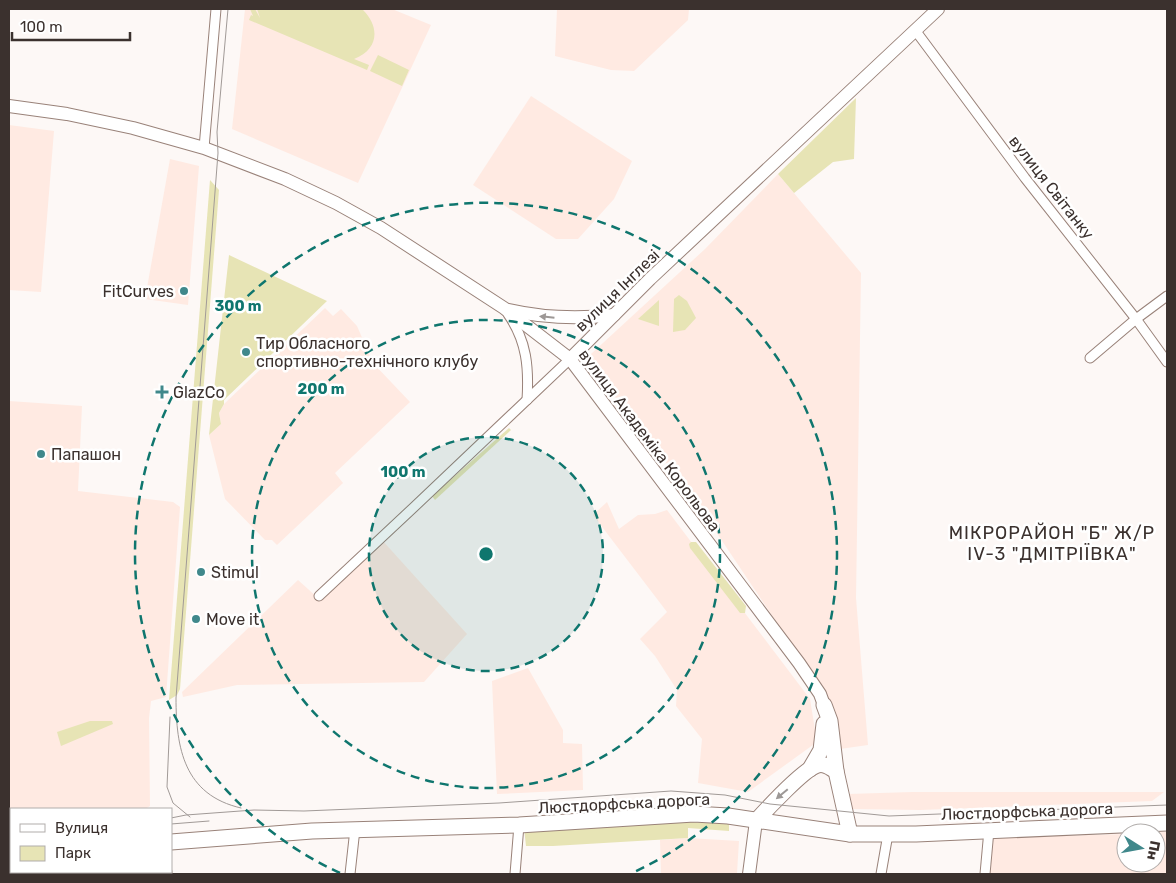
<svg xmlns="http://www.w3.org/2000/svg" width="1176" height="883" font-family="Rubik,sans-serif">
	<rect width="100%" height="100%" fill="#fdf8f6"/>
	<!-- built -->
	<g fill="#ffeae2">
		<path d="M 245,9 L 392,9 L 431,25 L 358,183 L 232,129 Z"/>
		<path d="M 557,9 L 689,9 L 688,20 L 634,71 L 611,70 L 555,56 Z"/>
		<path d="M 531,96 L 632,161 L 614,199 L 578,239 L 556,239 L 473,185 Z"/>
		<path d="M 9,125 L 54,131 L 41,292 L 9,290 Z"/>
		<path d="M 170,159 L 199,166 L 188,305 L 145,299 Z"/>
		<path d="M 778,174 L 861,273 L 856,598 L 868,745 L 840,749 L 834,708 L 692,496 L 595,371 L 591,354 L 705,249 Z"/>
		<path d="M 325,308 L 333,316 L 341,309 L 357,326 L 373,363 L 410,402 L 335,473 L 343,483 L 277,545 L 272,540 L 265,540 L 225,499 L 209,435 L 221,424 L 219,413 L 224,404 Z"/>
		<path d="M 9,401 L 82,406 L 78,491 L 173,502 L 180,507 L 166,697 L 151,701 L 149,718 L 150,806 L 145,809 L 11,809 L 11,819 L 9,820 Z"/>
		<path d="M 607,502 L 619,529 L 638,515 L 655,514 L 667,510 L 810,699 L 817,742 L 748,792 L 698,783 L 702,739 L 676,706 L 677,690 L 655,656 L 640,639 L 667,612 L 593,515 Z"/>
		<path d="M 382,540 L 467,634 L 424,682 L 237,685 L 183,697 L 182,692 L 298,580 L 318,598 Z"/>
		<path d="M 528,668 L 563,730 L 563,743 L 582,744 L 583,790 L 497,794 L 492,681 Z"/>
		<path d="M 912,792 L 1164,792 L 1152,801 L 920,810 L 852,809 L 848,794 Z"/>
		<path d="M 1167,832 L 1167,874 L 987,874 L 991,838 L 1126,834 L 1126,863 L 1156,863 L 1156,833 L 1144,833 Z"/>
		<path d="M 688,838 L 739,841 L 737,873 L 721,873 L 720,874 L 661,874 L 660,840 Z"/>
	</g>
	<!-- green -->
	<g fill="#e7e4b5">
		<path d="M 250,9 L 255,9 L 260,18 L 257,9 L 363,10 C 380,27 379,49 354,59 L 369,65 L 367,70 L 249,20 L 251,15 L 253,16 Z"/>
		<path d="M 378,55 L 409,70 L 402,86 L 370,71 Z"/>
		<path d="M 856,98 L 854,159 L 833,162 L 794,193 L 778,174 Z"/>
		<path d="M 210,180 L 219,190 L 180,689 L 177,695 L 169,700 Z"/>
		<path d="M 229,255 L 327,301 L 224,400 L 224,404 L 219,413 L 221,424 L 209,435 Z"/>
		<path d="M 679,295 L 687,301 L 696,318 L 685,330 L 673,332 L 674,299 Z"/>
		<path d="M 659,300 L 659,326 L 638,319 Z"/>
		<path d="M 509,428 L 511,430 L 435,500 L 432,496 Z"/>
		<path d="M 691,542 L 696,542 L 746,606 L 745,613 L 740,613 L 737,609 L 690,548 L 689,544 Z"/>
		<path d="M 90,721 L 112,721 L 113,724 L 61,746 L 57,732 Z"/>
		<path d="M 690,822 L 729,824 L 729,831 L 688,828 L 688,838 L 553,846 L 526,846 L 524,828 Z"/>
	</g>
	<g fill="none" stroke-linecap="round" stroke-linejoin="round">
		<defs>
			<g id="street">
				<path d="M 915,30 L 1025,178 L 1136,319 L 1167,362"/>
				<path d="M 204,148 L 216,9"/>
				<path d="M 508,314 C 527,341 529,368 527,400"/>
				<path d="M 1090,358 L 1136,319 L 1167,296"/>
				<path d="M 319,596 L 413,508 L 570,359"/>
				<path d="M 167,874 L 167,872"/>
				<path d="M 350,874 L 355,829"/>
				<path d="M 515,874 L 519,825"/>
				<path d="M 881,874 L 888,834"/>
				<path d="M 985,874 L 989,830"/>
			</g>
			<g id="secondary">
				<path d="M 9,106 L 67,114 L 133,128 L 204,148 L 285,179 L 336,203 L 381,228 L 504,308 L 570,359 L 799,663 L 820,694 L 824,705"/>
				<path d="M 509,310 C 544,318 578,319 614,315"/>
				<path d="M 570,359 L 650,279 L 938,9"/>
				<path d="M 749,874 L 756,821"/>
			</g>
			<g id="primary">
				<path d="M 824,705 L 830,721 L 836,771 L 850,834"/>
				<path d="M 810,769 L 821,750 L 824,724"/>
				<path d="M 756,821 C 766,810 805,768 818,765 C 825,763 830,768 836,771"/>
				<path d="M 171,842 L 312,831 L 519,825 L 694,814 L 728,816 L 850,834 L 916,834 L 1167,823"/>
				<path d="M 9,849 L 11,848"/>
			</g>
		</defs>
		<!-- street casing -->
		<use href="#street" stroke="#998279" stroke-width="11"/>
		<!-- secondary casing -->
		<use href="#secondary" stroke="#998279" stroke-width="14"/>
		<!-- primary casing -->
		<use href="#primary" stroke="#998279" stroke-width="17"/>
		<!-- street -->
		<use href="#street" stroke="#fff" stroke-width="9"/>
		<!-- secondary -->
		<use href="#secondary" stroke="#fff" stroke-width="12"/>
		<!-- primary -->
		<use href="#primary" stroke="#fff" stroke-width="15"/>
		<!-- tram -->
		<g stroke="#a19a97" stroke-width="1">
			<path d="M 228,9 L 217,132 L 218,153 L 176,698 C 176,748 184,795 241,808"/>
			<path d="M 170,717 L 167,787 L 173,803 L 190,817"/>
			<path d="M 171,818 L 186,815 L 254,810 L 304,811 L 499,803 L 671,791 L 725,795 L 770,804 L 889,816 L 1167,805"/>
			<path d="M 171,824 L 209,821"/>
			<path d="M 9,828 L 11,828"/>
		</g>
	</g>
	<!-- one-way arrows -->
	<defs><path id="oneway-solid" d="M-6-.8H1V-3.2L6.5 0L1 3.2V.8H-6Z" transform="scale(1.25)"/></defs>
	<g fill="#9d9896">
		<use href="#oneway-solid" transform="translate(547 317) rotate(-174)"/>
		<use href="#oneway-solid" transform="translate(782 794) rotate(140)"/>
	</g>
	<!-- distance rings -->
	<circle cx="486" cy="554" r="117" fill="#0f766e" fill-opacity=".12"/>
	<g fill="none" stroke="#0f766e" stroke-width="2.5" stroke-dasharray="9 6">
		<circle cx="486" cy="554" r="117"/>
		<circle cx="486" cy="554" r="234"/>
		<path d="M340 873A351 351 0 1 1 632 873"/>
	</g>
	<!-- markers -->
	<g fill="#40888b" stroke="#fff" stroke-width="2">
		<circle cx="184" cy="291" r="5"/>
		<circle cx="246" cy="352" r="5"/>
		<path d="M159.5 384.5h5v5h5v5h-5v5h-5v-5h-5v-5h5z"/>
		<circle cx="41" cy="454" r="5"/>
		<circle cx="201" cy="572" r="5"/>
		<circle cx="196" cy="619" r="5"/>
	</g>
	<g text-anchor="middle" stroke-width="5" stroke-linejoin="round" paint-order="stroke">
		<!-- street labels -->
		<g font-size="16" fill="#3b312e" stroke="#fff">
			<text transform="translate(1052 187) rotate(52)" y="6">вулиця Світанку</text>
			<text transform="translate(617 290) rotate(-44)" y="6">вулиця Інглезі</text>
			<text transform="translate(650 440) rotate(53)" y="6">вулиця Академіка Корольова</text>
			<text transform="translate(624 803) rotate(-3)" y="6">Люстдорфська дорога</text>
			<text transform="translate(1027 811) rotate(-2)" y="6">Люстдорфська дорога</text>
		</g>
		<!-- poi labels -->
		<g font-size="16" fill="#3b312e" stroke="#fff" text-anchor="start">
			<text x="174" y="297" text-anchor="end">FitCurves</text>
			<text x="256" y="349">Тир Обласного<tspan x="256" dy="18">спортивно-технічного клубу</tspan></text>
			<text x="173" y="398">GlazCo</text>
			<text x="51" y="460">Папашон</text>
			<text x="211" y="578">Stimul</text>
			<text x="206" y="625">Move it</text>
		</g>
		<!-- neighbourhood labels -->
		<g font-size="18" letter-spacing="1" fill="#3b312e" stroke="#fff">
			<text x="1052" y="539">МІКРОРАЙОН "Б" Ж/Р<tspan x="1052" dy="21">IV-3 "ДМІТРІЇВКА"</tspan></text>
		</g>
	</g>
	<circle cx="486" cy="554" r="8" fill="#0f766e" stroke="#fff" stroke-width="2.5"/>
	<g font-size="15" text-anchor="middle" font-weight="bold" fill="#0f766e" stroke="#fff" stroke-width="5" stroke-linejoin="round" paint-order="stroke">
		<text x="238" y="311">300 m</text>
		<text x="321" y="394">200 m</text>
		<text x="403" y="477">100 m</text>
	</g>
	<!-- border -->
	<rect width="1176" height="883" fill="none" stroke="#3b312e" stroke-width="20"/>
	<!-- legend -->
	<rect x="10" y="808" width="162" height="65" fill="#ffffff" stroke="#b1adab"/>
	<rect x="20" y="824" width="25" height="8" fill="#ffffff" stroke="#b1adab"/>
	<text x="55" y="833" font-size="15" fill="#3b312e">Вулиця</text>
	<rect x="20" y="846" width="25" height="15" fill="#e7e4b5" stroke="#b1adab"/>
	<text x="55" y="858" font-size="15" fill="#3b312e">Парк</text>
	<!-- north arrow -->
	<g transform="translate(1141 848) rotate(101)"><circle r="24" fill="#ffffff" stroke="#b1adab"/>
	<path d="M0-4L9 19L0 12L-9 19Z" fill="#40888b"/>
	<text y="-8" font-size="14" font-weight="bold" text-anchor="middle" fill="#3b312e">Пн</text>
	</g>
	<!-- scale -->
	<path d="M12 32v8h118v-8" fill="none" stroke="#3b312e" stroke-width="2.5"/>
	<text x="20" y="32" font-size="15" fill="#3b312e" stroke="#ffffff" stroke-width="4" paint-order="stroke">100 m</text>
</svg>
